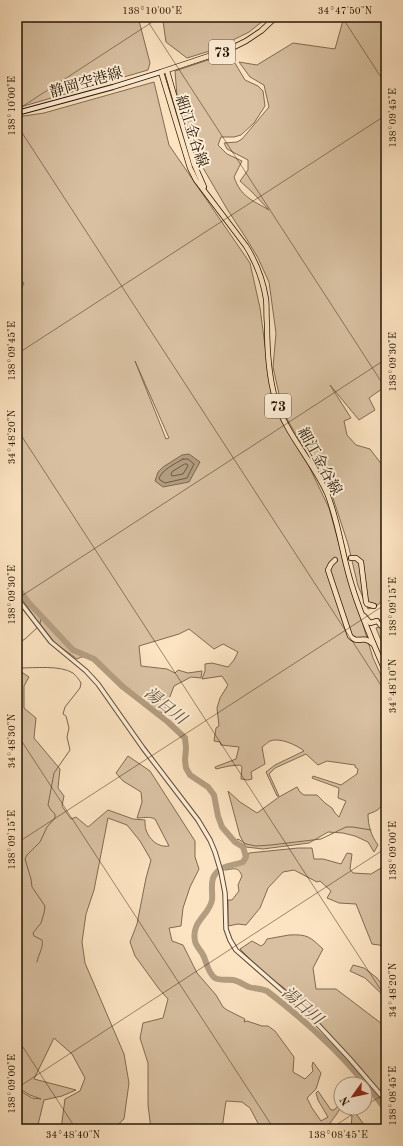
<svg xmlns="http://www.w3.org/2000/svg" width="403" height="1146" font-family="'Old Standard TT','Noto Serif JP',serif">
	<rect width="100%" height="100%" fill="#fce3c1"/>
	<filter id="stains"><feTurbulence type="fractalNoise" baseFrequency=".005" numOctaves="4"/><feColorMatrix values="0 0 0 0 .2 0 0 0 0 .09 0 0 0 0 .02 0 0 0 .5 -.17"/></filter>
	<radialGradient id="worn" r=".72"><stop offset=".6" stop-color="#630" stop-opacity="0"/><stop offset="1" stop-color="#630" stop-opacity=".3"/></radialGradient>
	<!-- green -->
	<g fill="#d8c0a1" stroke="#7f6b52" fill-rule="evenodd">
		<path d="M 17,17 L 138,17 L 150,63 L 148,70 L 17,108 Z"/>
		<path d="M 167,17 L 268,17 L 249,32 L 213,50 L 187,58 L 166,42 L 163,21 Z"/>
		<path d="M 344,17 L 386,17 L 386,386 L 369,398 L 375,410 L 359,420 L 330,385 L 351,418 L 344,421 L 347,435 L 356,445 L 370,449 L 386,470 L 386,590 C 382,602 380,606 368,609 L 358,586 L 348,544 L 330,489 L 303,447 L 283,412 L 273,367 L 276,333 L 269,282 L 258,258 L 246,238 L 227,209 L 199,161 L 177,96 L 175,71 L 229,53 L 245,80 L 258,86 L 263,91 L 265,106 L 254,123 L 241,135 L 234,137 L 221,137 L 218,145 L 227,154 L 242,161 L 234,177 C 241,197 252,200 269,210 L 252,192 L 240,181 L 248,170 L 248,160 L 227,149 L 224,143 L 237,142 L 242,139 L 269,107 L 264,85 L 250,77 L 239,62 L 257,65 L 293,43 L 335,49 Z"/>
		<path d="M 154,82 L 169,145 L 250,263 L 260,308 L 273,406 L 305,458 L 329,508 L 342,555 L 373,658 L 386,686 L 386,797 C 382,808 378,811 368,814 C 368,825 371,836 378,845 L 374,852 L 368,842 L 355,836 L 343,833 L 328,832 L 309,843 L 263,849 L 246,847 L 240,836 L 228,791 L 240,802 L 257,813 L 279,797 L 297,787 L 300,792 L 304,795 L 317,795 L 325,803 L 332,808 L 335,813 L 339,817 L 346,801 L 338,798 L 339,788 L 312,778 L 313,776 L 341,785 L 357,774 L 358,769 L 355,767 L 355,765 L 327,761 L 318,765 L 306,754 L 275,768 L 269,774 L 279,796 L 277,796 L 266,772 L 275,765 L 304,751 C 297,745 279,737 270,741 C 268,742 265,745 262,747 L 265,764 L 251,772 L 252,779 L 248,780 L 241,779 L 242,767 L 240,765 L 229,766 L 216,769 L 215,767 L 236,759 L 239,747 L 221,745 L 220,742 L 214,741 L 216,728 L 219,726 L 217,708 L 220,698 L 228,685 L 222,676 L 202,679 L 205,671 L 205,664 L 212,663 L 228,667 L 234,660 L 238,652 L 223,644 L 214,649 L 189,629 L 179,634 L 139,646 L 141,666 L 167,669 L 175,673 L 178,670 L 188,673 L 202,671 L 201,678 L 191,677 L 174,686 L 166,707 L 160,714 L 90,657 L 81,657 L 77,659 L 55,643 L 35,618 L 17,591 L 17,401 L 19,400 L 17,394 L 17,335 L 21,327 L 17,333 L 17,298 L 24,283 L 17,279 L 17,117 L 44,113 ZM 135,361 L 169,438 L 166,439 Z"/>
		<path d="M 379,627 L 384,632 L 386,632 L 386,653 L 376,628 Z"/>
		<path d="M 17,669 L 29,677 L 24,686 L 24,708 L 36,718 L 34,738 L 60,769 L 58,788 L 64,796 L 62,806 L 71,819 L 76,817 L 88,827 L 108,810 L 133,819 L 145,820 C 145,823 145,827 146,830 C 149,839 158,848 169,846 L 155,819 C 149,816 143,818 137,818 L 142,802 L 141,792 L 123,781 L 116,773 L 128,756 L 150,771 L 195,841 L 195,857 L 199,869 L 190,887 L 183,908 L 181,926 L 169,928 L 172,941 L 183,945 L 197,973 L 216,995 L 223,1007 L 227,1010 L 245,1019 L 244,1022 L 247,1021 L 262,1026 L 268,1026 L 275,1031 L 294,1057 L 293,1072 L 305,1079 L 313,1071 L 312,1066 L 313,1062 L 321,1073 L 316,1089 L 307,1098 L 312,1108 L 321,1121 L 328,1117 L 318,1100 L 316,1093 L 318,1091 L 331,1110 L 334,1110 L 340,1104 L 341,1104 C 341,1111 331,1120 328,1127 L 319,1129 L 261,1129 L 250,1108 L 242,1102 L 226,1101 L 222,1129 L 151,1129 L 148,1105 L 148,1063 L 140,1038 L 143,1023 L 163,1018 L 168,999 L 159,989 L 135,956 L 130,942 L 137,924 L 146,878 L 151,860 L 140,841 L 127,825 L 108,818 L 94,890 L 86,914 L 82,942 L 85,963 L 124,1054 L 129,1083 L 124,1119 L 113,1129 L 61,1129 L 65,1099 L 80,1091 L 85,1078 L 72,1054 L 54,1038 L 34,1079 L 76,1090 L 62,1096 L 44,1100 L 37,1129 L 17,1129 L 17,1089 L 32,1098 L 41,1099 L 30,1095 L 17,1087 Z"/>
		<path d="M 298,848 L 312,848 L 314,859 L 323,859 L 341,864 L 347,853 L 352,854 L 350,869 L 353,873 L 371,874 L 386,865 L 386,946 L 372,944 L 356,904 L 339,903 L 327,898 L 331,891 L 320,881 L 317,882 L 294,870 L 283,872 L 268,888 L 260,908 L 246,925 L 238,924 L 228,926 L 228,900 L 232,900 L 239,891 L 238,885 L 242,876 C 238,866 234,869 225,870 L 228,868 L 244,863 L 249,853 Z"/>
		<path d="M 289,935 C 308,934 310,937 323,949 L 313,968 L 316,989 L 336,989 L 386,1027 L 386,1098 L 358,1065 L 335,1040 L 283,987 L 266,975 L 240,949 L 252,941 L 261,946 L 264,944 L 267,939 Z"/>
		<path d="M 353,965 L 364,968 L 377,978 L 386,990 L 386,998 L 365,978 L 350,971 Z"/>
		<path d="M 349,1108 L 356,1108 L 357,1115 L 365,1126 L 364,1129 L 351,1129 L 352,1116 L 347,1113 Z"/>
	</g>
	<!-- water -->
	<path fill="#b39d80" stroke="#7b674e" d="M 189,454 L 200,462 L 189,482 L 163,487 L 155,481 L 158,472 L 163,467 L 182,455 Z"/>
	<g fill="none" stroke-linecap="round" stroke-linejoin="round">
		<!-- shore -->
		<g stroke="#6c5a42" stroke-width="1">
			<path d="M 183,459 L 188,459 L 194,464 L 187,478 L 165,483 L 160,480 L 159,478 C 163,469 175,464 183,459 Z"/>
			<path d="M 185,464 L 187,464 L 188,466 L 183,474 L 173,476 L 171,475 L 172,472 Z"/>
		</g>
		<!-- stream -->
		<g stroke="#7b674e" stroke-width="1">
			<path d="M 29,603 L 41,617 L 40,624"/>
			<path d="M 17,644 L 25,639 L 38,627"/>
			<path d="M 17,667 L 20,668 C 35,668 60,665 73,673 C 76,676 79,679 81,683 L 80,688 L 65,707 L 63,714 L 66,716 L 69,728 L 67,737 L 70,750 L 54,773 L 48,805 L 51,810 L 55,814 L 55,818 L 47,827 L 40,842 L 27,855 L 25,859 L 31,879 L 32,887 L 45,906 L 44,913 L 41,923 L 33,933 L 34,936 L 42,940 C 44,947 38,955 37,962"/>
			<path d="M 235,842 L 238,839 L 246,844 L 256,846 L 271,845 L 321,839 L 346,827 L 353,827 L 371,830"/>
		</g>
		<!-- river -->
		<g stroke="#b39d80" stroke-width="6">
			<path d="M 17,526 L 18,538 L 17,551"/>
			<path d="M 17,587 L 29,603 L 73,650 L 94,659 L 123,687 L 168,722 L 185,738 L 186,748 L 185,760 L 186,768 L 190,775 L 208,787 L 214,795 L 218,816 L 222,827 L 235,842 L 243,847 L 246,857 L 243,862 C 233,866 220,865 214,876 C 210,883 213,893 212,900 C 209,916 191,921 195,941 C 196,947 202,951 204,957 C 207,964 208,973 215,978 C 220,981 227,979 233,980 C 239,981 244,985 249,987 C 255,989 261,988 267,991 C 302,1018 335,1047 363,1081 C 371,1090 379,1100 386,1110"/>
		</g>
		<!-- primary-tunnel -->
		<path stroke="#dcc4a4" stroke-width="4.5" stroke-dasharray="4.5 2" stroke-linecap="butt" d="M 335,560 L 351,558"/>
		<defs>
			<g id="tertiary">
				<path d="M 17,598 L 51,642 L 86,671 L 98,684 L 143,748 L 198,820 L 210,840 L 215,852 L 221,872 L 225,893 L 226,929 L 230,940 L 236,950 L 284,992 L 309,1015 L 349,1058 L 386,1101"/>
				<path d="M 377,621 L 381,626 L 386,628"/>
			</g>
			<path id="secondary" d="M 17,113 L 113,87 L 161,72"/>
			<g id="primary">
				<path d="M 276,17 L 261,31 L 246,41 L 230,49 L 161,72 L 190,168 L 196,180 L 246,246 C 256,262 263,280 266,299 C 267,307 266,315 267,323 C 267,349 268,373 275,398 C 285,433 312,460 327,493 C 339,523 342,555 352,586 C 361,616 374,645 386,673"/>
				<path d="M 167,71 L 194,164 L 204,187"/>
				<path d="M 351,558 L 356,558 L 361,562 L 366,602 L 367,604 L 374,606"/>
				<path d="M 335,560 L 331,564 L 328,570 L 350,636 C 358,645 363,634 373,644"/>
				<path d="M 364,616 L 370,623 L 377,621"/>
			</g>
		</defs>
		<!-- tertiary casing -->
		<use href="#tertiary" stroke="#5c4932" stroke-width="5.5"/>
		<!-- secondary casing -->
		<use href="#secondary" stroke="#261603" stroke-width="6"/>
		<!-- primary casing -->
		<use href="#primary" stroke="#261603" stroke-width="6"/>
		<!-- tertiary -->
		<use href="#tertiary" stroke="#fdedd7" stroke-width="3.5"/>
		<!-- secondary -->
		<use href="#secondary" stroke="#fdedd7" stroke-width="4"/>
		<!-- primary -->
		<use href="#primary" stroke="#fce3c1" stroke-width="4.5"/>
	</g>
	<!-- ticks -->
	<path fill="none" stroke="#261603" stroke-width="1" stroke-opacity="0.45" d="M 145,17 L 386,389M 342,17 L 386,85M 17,110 L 160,17M 17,125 L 386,693M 17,354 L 386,115M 17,429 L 386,998M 17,599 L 386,359M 17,734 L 274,1129M 17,843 L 386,604M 17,1038 L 76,1129M 17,1088 L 386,848M 365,1106 L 386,1093M 330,1129 L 362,1108"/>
	<g text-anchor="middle" stroke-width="4" stroke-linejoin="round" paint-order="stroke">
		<!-- shield labels -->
		<g fill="#fdedd7" stroke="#665643" stroke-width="1">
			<rect x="209" y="40" width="26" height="24" rx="3"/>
			<rect x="265" y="394" width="26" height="24" rx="3"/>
		</g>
		<g font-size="14" font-weight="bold" fill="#261603">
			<text x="222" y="57">73</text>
			<text x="278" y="411">73</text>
		</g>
		<!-- street labels -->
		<g font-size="15" fill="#261603" stroke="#fdedd7">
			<text transform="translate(86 82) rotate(-16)" y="5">静岡空港線</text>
			<text transform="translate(192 131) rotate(72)" y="5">細江金谷線</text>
			<text transform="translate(320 461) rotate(61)" y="5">細江金谷線</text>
		</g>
		<!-- water labels -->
		<g font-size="16" font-style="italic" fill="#5e4c35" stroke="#fdedd7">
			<text transform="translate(166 705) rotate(39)" y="6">湯日川</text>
			<text transform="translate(303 1005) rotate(41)" y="6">湯日川</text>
		</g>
	</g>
	<!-- margin -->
	<rect width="403" height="1146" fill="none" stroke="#fce3c1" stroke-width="44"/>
	<!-- north arrow -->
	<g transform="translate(353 1096) rotate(237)"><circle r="19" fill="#fdedd7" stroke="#a79782"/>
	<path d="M0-3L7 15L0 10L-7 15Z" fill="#8f2418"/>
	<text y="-6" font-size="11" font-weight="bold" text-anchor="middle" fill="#261603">N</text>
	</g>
	<rect x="22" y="22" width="359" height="1102" fill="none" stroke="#261603" stroke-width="1.5"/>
	<g font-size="10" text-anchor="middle" fill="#261603">
		<text x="152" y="14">138°10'00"E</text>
		<text x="345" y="14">34°47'50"N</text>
		<text transform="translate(11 106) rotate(-90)" y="4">138°10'00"E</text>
		<text transform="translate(392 118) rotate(-90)" y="4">138°09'45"E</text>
		<text transform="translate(11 351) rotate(-90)" y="4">138°09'45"E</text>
		<text transform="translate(392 362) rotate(-90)" y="4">138°09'30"E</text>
		<text transform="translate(11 437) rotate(-90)" y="4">34°48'20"N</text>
		<text transform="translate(11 595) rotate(-90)" y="4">138°09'30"E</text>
		<text transform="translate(392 607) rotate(-90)" y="4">138°09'15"E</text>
		<text transform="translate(392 686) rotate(-90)" y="4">34°48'10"N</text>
		<text transform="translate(11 741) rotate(-90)" y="4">34°48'30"N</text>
		<text transform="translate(11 840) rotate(-90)" y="4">138°09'15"E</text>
		<text transform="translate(392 851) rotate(-90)" y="4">138°09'00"E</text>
		<text transform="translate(392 990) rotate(-90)" y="4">34°48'20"N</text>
		<text transform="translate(11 1084) rotate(-90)" y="4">138°09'00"E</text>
		<text transform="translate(392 1096) rotate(-90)" y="4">138°08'45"E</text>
		<text x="73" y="1138">34°48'40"N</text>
		<text x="338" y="1138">138°08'45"E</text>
	</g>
	<rect width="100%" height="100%" filter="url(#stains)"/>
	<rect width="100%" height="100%" fill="url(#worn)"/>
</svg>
